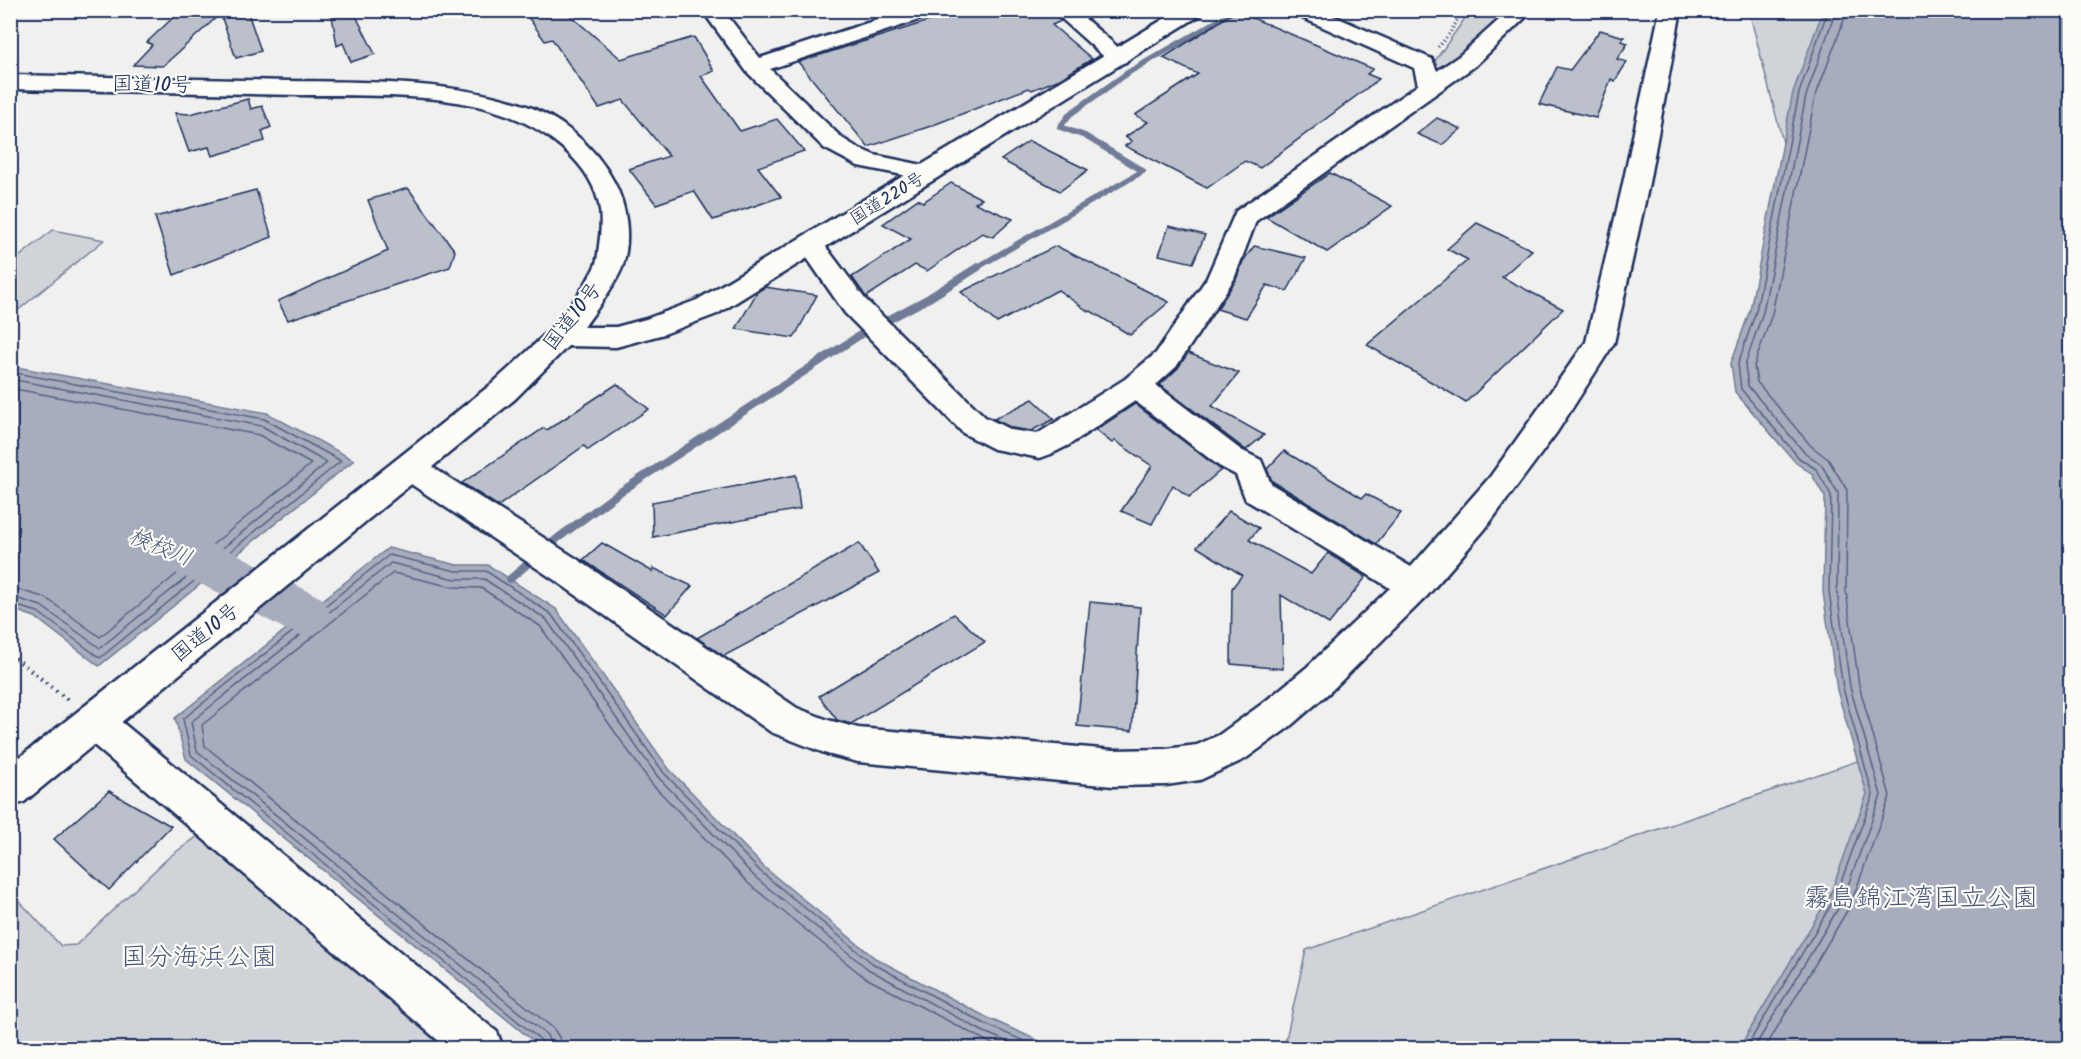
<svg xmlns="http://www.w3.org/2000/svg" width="2081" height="1059" font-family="Kalam,'Klee One',sans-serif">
	<rect width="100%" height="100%" fill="#f0f0ee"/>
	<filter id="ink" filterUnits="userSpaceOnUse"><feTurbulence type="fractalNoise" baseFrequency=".0167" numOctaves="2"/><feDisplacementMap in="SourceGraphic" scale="12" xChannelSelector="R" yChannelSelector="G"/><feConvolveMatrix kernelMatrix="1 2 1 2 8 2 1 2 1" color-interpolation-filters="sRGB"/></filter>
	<g filter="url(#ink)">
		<!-- green -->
		<g fill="#d0d3d8" stroke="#76819b" stroke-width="1.5">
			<path d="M 1470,11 L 1514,11 L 1437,75 L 1432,65 Z"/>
			<path d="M 1749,11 L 2070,11 L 2070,1048 L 1284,1048 L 1306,950 L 1936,734 Z"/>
			<path d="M 53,230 L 104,240 L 11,316 L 11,263 Z"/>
			<path d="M 201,834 L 428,1024 L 456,1048 L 11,1048 L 10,891 L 61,946 L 76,945 L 169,857 Z"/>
		</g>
		<!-- water -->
		<g fill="#a7adbd" stroke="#6f7b97" stroke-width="1.5">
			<path d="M 1823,11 L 2070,11 L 2070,1048 L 1739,1048 L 1830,895 L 1867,794 L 1837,690 L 1823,592 L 1825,497 L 1811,473 L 1796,463 L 1735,392 L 1731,363 L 1750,310 L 1793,92 Z"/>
			<path d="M 11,366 L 267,413 L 354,460 L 99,666 L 35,617 L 11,609 Z"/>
			<path d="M 388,548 L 457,565 L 488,565 L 556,609 L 669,769 L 765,868 L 875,958 L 988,1018 L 1055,1048 L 542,1048 L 186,759 L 175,718 Z"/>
		</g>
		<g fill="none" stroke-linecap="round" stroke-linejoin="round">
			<!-- shore -->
			<g stroke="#536184" stroke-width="1.5">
				<path d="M 10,372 L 264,419 L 341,461 L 100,658 L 38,612 L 10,604"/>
				<path d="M 10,379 L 262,426 L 327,463 L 100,648 L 41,606 L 10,596"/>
				<path d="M 10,388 L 259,435 L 311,464 L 100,637 L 46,598 L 10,587"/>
				<path d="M 545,1048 L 542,1041 L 191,755 L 183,719 L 389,555 L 456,571 L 486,571 L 551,614 L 664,773 L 761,872 L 872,963 L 985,1024 L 1040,1048"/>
				<path d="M 552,1048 L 547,1035 L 197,751 L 191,722 L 391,563 L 455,579 L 484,579 L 546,619 L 658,777 L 756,878 L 868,969 L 982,1031 L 1022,1048"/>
				<path d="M 561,1048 L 559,1037 L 553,1028 L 205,746 L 202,725 L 393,573 L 453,587 L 481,588 L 540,626 L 651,783 L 749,884 L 864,977 L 1000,1048"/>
				<path d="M 1746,1048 L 1835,898 L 1873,795 L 1843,688 L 1829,592 L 1831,495 L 1816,469 L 1799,458 L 1741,389 L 1738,364 L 1756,311 L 1799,93 L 1828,10"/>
				<path d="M 1754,1048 L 1842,902 L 1881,795 L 1850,687 L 1837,591 L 1838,493 L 1821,464 L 1804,452 L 1748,386 L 1745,365 L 1763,312 L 1806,96 L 1836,10"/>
				<path d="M 1765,1048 L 1850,906 L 1890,796 L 1859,685 L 1846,591 L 1847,490 L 1828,459 L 1811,446 L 1757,382 L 1754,366 L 1772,314 L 1815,98 L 1844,20 L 1845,10"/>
			</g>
			<!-- stream-far1 -->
			<path stroke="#6f7b97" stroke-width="6" d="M 976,268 L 1143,171 L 1085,136 L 1060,127 L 1070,114 L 1129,72 L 1237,10"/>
			<!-- stream -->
			<path stroke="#6f7b97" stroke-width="8" d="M 510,579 L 558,538 L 617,494 L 860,335 L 929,298 L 978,267"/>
			<!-- river -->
			<path fill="#a7adbd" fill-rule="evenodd" d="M 155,523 L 237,554 L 323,599 L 330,614 L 323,629 L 304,636 L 285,629 L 201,584 L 137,557 L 130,543 L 137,529 Z"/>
		</g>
		<!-- building -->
		<g fill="#bbc0ca" stroke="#1b2f5e" stroke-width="1.5">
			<path d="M 219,10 L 247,10 L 261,51 L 236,58 Z"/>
			<path d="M 331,10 L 353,10 L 375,54 L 351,62 L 343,43 L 337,46 Z"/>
			<path d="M 523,10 L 564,10 L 621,59 L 694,37 L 714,71 L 701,76 L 740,131 L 777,119 L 804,151 L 758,167 L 781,197 L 713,220 L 694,191 L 656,204 L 629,169 L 669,156 L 623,100 L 599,108 L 552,39 L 545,41 Z"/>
			<path d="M 964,10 L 1050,10 L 1061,21 L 1052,25 L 1092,59 L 1060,79 L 1032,90 L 1029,88 L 928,127 L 868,147 L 798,62 Z"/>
			<path d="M 1236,11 L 1373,69 L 1367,74 L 1379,79 L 1260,168 L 1245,161 L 1207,188 L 1125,146 L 1132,141 L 1125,137 L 1148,122 L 1135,115 L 1198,74 L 1163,58 Z"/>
			<path d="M 177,14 L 218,16 L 163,66 L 133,65 L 152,45 L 147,42 Z"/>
			<path d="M 1600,30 L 1624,37 L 1621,41 L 1628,43 L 1617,59 L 1627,62 L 1615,81 L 1611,79 L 1596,118 L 1539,104 L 1557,67 L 1570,70 Z"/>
			<path d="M 248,99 L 251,109 L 262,106 L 271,127 L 262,131 L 265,141 L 212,156 L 209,147 L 189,152 L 175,113 L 190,114 Z"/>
			<path d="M 1437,118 L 1461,129 L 1442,145 L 1417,134 Z"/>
			<path d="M 1029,141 L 1088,170 L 1060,191 L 1001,160 Z"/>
			<path d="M 1330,173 L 1392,206 L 1327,252 L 1266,217 Z"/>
			<path d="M 951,183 L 982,199 L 975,203 L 1013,219 L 993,237 L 982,233 L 927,271 L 915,265 L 866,297 L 852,277 L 911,239 L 883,224 L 918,199 L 923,202 Z"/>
			<path d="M 408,188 L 455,251 L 450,267 L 288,320 L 278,301 L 388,251 L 368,200 Z"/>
			<path d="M 256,190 L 272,237 L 174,275 L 155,217 Z"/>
			<path d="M 1477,223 L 1532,250 L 1502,277 L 1563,309 L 1466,402 L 1367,345 L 1468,260 L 1447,249 Z"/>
			<path d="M 1169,226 L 1205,235 L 1193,263 L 1159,255 Z"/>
			<path d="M 1056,246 L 1169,302 L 1130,335 L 1091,311 L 1089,312 L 1058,290 L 997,323 L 961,292 Z"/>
			<path d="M 1254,246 L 1306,258 L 1287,291 L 1267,285 L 1246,318 L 1217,309 L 1236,280 L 1243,261 Z"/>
			<path d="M 765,287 L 817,295 L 794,338 L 736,329 L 757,292 Z"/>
			<path d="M 1188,353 L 1239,373 L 1212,406 L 1264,435 L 1246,450 L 1160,385 L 1178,368 Z"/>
			<path d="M 617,384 L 649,409 L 588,450 L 584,446 L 498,506 L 462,483 L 544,428 L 547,430 Z"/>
			<path d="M 1033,399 L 1054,419 L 1031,431 L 1012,428 L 994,419 Z"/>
			<path d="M 1135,404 L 1221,470 L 1189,497 L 1173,485 L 1152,524 L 1121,511 L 1152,466 L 1115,441 L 1112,443 L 1096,430 Z"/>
			<path d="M 1284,451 L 1362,498 L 1366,494 L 1401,513 L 1376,544 L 1272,481 L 1267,469 Z"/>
			<path d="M 796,475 L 800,509 L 653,537 L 652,502 Z"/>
			<path d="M 1229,511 L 1259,528 L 1249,540 L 1311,574 L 1328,553 L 1366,577 L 1329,624 L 1281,595 L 1283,669 L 1231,664 L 1232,588 L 1242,575 L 1197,547 Z"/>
			<path d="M 602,543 L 653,572 L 653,568 L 692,586 L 667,615 L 583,560 Z"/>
			<path d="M 859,543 L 879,573 L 724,656 L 697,638 Z"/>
			<path d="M 1090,602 L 1140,607 L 1132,731 L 1077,726 Z"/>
			<path d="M 954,614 L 985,642 L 851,724 L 837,720 L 819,696 Z"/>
			<path d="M 109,791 L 171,826 L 109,890 L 54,839 Z"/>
		</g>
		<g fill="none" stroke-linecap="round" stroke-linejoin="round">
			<defs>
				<g id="minor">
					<path d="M 702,10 L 723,10 L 760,58 L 907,10 L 940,10 L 937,14 L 770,69 L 842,138 L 858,148 L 874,155 L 937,168 L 940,173 L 937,178 L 928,180 L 858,166 L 824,148 L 747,72 Z"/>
					<path d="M 1052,10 L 1075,10 L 1129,57 L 1126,62 L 1118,64 L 1110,62 Z"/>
					<path d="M 1291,10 L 1320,10 L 1432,59 L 1437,71 L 1459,56 L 1510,10 L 1533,10 L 1475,66 L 1256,221 L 1234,279 L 1176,367 L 1156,385 L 1241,450 L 1261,460 L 1271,484 L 1411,567 L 1490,477 L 1586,342 L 1622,188 L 1660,10 L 1681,10 L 1648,188 L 1614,343 L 1557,432 L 1485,529 L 1427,596 L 1332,690 L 1288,728 L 1245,759 L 1200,780 L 1166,785 L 1113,786 L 858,762 L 827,754 L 771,732 L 556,581 L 399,476 L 394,468 L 399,460 L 410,456 L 421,460 L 580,561 L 797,708 L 828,720 L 858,728 L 1113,750 L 1166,749 L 1197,745 L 1219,735 L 1262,704 L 1306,668 L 1390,588 L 1246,500 L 1236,475 L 1219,466 L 1135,401 L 1069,445 L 1051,454 L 1040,458 L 994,449 L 963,433 L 845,313 L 798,245 L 802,239 L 811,237 L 820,239 L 865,299 L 985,417 L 1011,430 L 1037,434 L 1125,379 L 1156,353 L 1207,278 L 1236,211 L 1418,85 L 1414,68 L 1294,14 Z"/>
					<path d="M 94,705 L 107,710 L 497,1032 L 503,1048 L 447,1048 L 81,734 L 75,722 L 81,710 Z"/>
				</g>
				<path id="highway" d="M 1179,10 L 1205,10 L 1202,14 L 717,314 L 664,334 L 616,347 L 568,346 L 515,399 L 24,802 L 10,807 L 10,765 L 493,383 C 530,349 572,314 594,268 C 598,261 598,253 599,245 C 601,232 602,214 598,200 C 587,159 542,127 504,114 C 446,92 364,96 301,95 C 204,93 107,91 10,89 L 10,75 C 103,77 196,79 288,81 C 365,82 444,80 518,103 C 558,115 595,145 614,182 C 627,206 631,238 623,265 C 617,283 595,312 584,327 L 616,327 L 646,319 L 697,300 Z"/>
			</defs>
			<!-- minor casing -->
			<use href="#minor" stroke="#1b2f5e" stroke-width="5"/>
			<!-- highway casing -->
			<use href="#highway" stroke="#1b2f5e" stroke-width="5"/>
			<!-- path-far1 -->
			<path stroke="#1b2f5e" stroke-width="3" stroke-dasharray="1 3" stroke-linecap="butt" d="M 1438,47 L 1450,33 L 1463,10"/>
			<!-- path -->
			<path stroke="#1b2f5e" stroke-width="4.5" stroke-dasharray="1.5 5" stroke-linecap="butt" d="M 10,654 L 69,701"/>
			<!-- minor -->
			<use href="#minor" fill="#fdfcf7" fill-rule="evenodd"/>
			<!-- highway -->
			<use href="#highway" fill="#fdfcf7" fill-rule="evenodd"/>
		</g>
	</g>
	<g text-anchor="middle" stroke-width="4.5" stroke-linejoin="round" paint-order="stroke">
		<!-- far-street labels -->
		<g font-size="18" fill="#1b2f5e" stroke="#fdfcf7">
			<text transform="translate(887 198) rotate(-32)" y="6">国道220号</text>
		</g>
		<!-- street labels -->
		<g font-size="21" fill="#1b2f5e" stroke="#fdfcf7">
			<text transform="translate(152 84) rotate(1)" y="7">国道10号</text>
			<text transform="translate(572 316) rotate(-52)" y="7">国道10号</text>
			<text transform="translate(205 632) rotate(-39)" y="7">国道10号</text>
		</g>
		<!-- water labels -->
		<g font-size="22" font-style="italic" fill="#4c5b7f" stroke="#fdfcf7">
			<text transform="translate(161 546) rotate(22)" y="8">検校川</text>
		</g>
		<!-- near-park labels -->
		<g font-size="26" fill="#48587c" stroke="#fdfcf7">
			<text x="1921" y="906">霧島錦江湾国立公園</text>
			<text x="199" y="965">国分海浜公園</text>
		</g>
	</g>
	<!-- margin -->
	<rect width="2081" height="1059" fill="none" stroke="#fdfcf7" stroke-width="36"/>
	<rect x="18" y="18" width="2045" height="1023" fill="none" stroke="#1b2f5e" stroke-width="2" filter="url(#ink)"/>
</svg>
